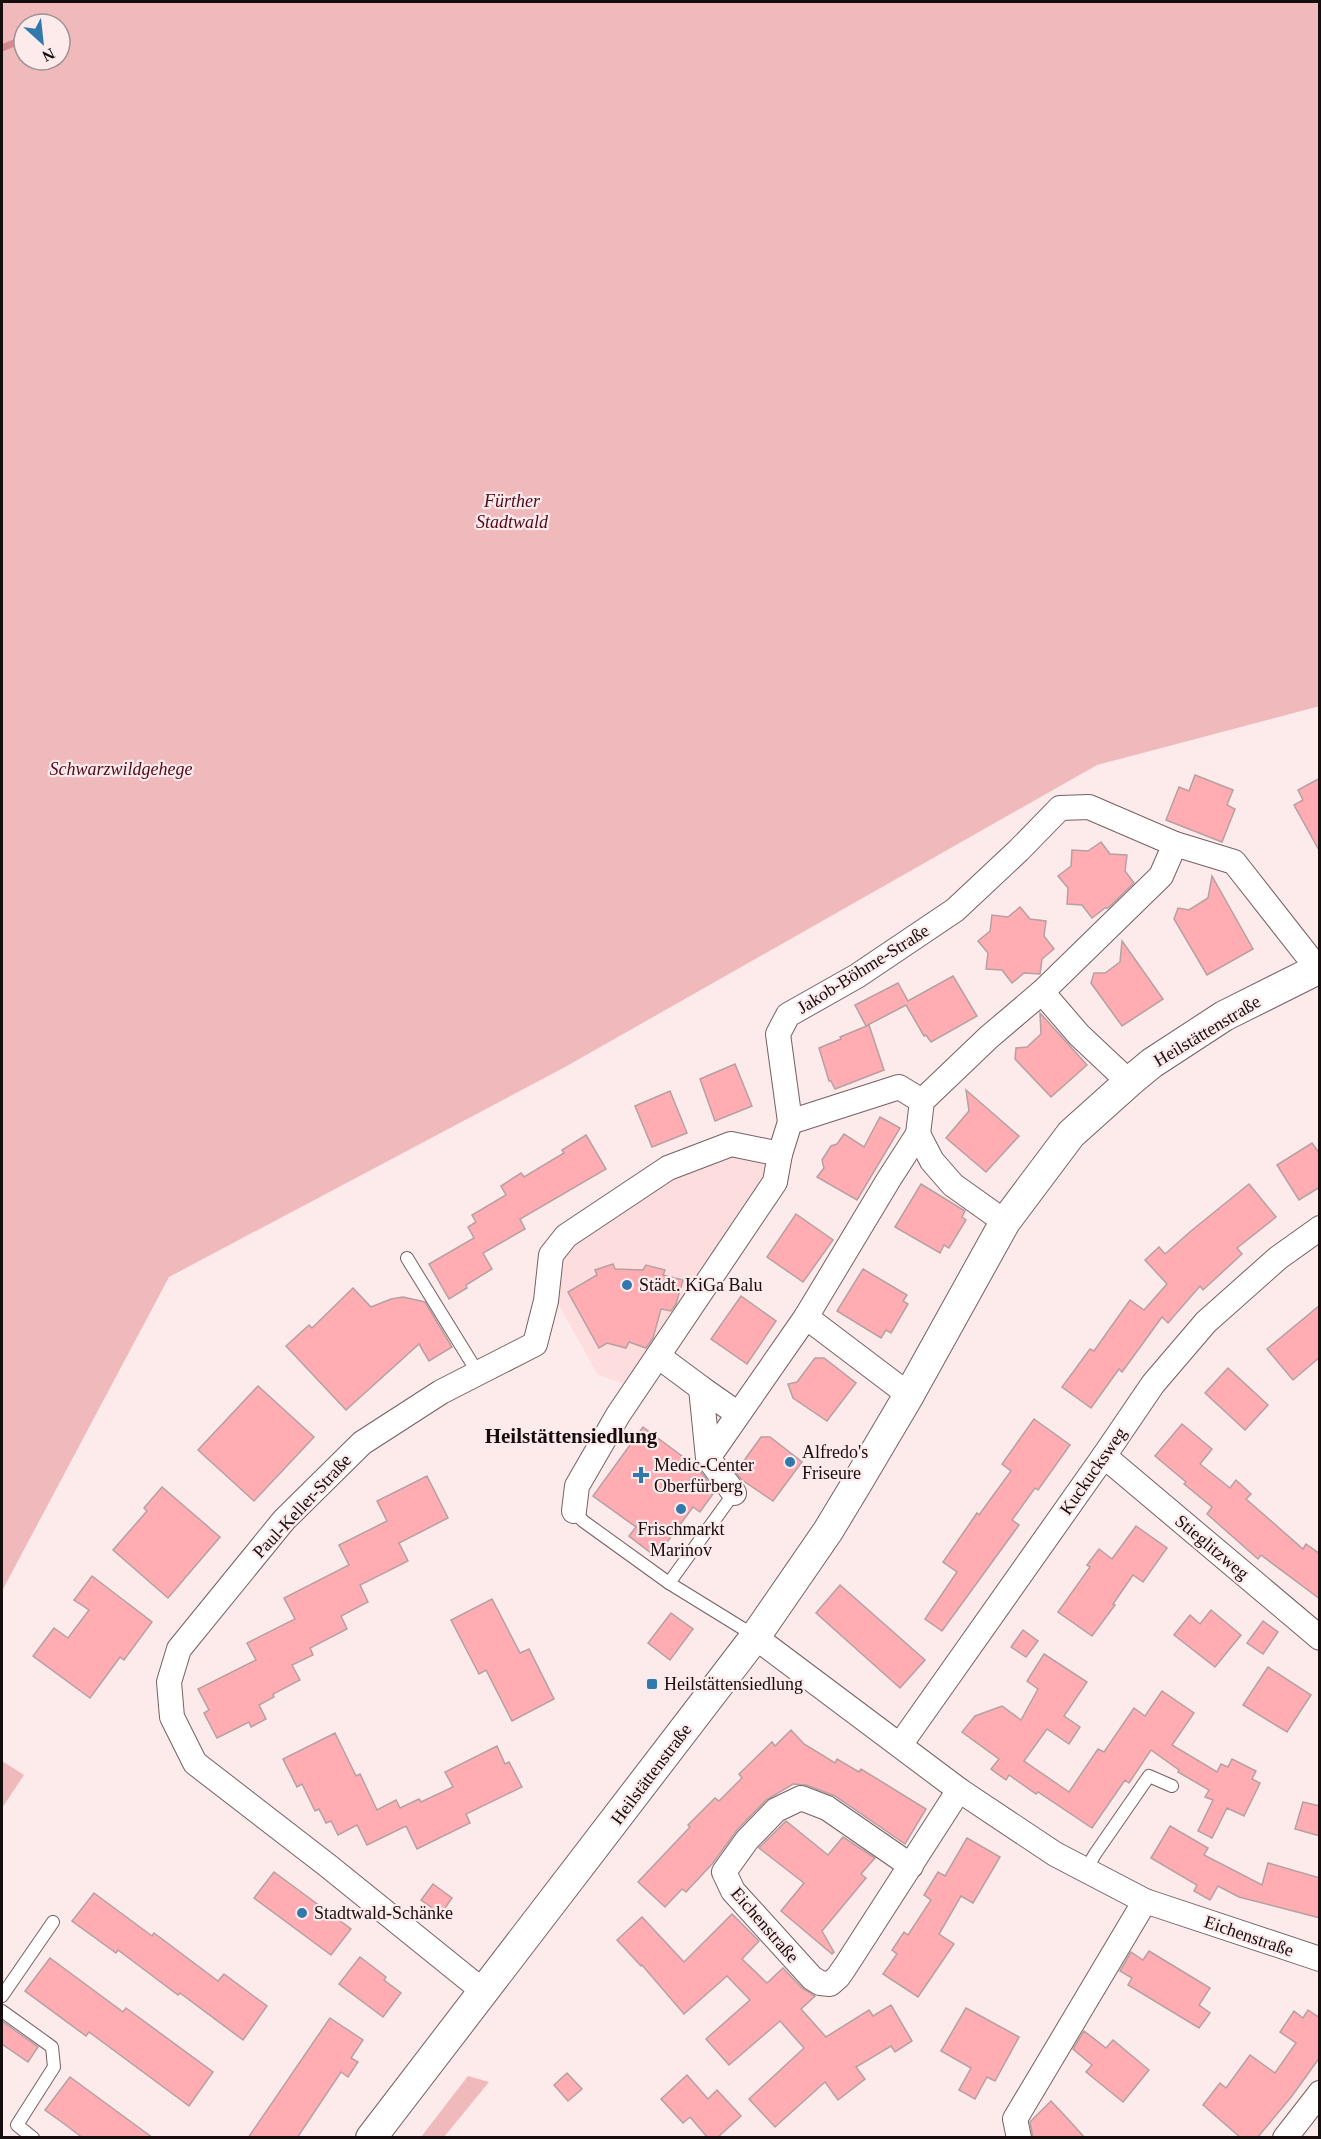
<svg xmlns="http://www.w3.org/2000/svg" width="1321" height="2139" font-family="Georgia,serif">
	<rect width="100%" height="100%" fill="#fdeaeb"/>
	<!-- built -->
	<path fill="#feddde" d="M 720,1152 L 757,1156 L 768,1168 L 767,1178 L 630,1386 L 598,1375 L 557,1302 L 559,1267 L 573,1239 Z"/>
	<!-- green -->
	<g fill="#f0b9bc" fill-rule="evenodd">
		<path d="M 2,2 L 1319,2 L 1320,706 L 1097,765 L 565,1067 L 169,1277 L 2,1591 ZM 24,24 L 60,24 L 60,60 L 24,60 Z"/>
		<path d="M 2,1761 L 24,1775 L 2,1808 Z"/>
		<path d="M 468,2076 L 489,2082 L 444,2137 L 421,2137 Z"/>
	</g>
	<g fill="none" stroke-linecap="round" stroke-linejoin="round">
		<!-- stream -->
		<path stroke="#d8898f" stroke-width="7" d="M 2,48 L 24,39"/>
	</g>
	<!-- building -->
	<g fill="#ffacb2" stroke="#b6a0a1" stroke-width="1.5">
		<path d="M 1195,775 L 1233,790 L 1227,805 L 1235,809 L 1222,842 L 1166,820 L 1179,787 L 1189,791 Z"/>
		<path d="M 1320,778 L 1320,852 L 1294,805 L 1303,800 L 1298,790 Z"/>
		<path d="M 1101,842 L 1110,854 L 1127,855 L 1125,871 L 1134,883 L 1108,908 L 1105,908 L 1092,918 L 1082,905 L 1067,904 L 1068,888 L 1058,876 L 1071,866 L 1072,850 L 1088,851 Z"/>
		<path d="M 1212,876 L 1253,949 L 1207,975 L 1174,919 L 1178,908 L 1189,910 L 1208,898 Z"/>
		<path d="M 1020,907 L 1030,919 L 1046,921 L 1044,936 L 1054,949 L 1042,959 L 1040,974 L 1024,973 L 1012,983 L 1002,970 L 986,969 L 988,953 L 978,941 L 990,931 L 992,915 L 1008,917 Z"/>
		<path d="M 1122,941 L 1163,999 L 1122,1026 L 1091,983 L 1094,973 L 1105,973 L 1120,962 Z"/>
		<path d="M 953,976 L 977,1016 L 931,1042 L 926,1035 L 924,1036 L 906,1005 L 866,1026 L 855,1005 L 898,983 L 908,1001 Z"/>
		<path d="M 1040,1013 L 1087,1065 L 1051,1097 L 1015,1059 L 1016,1048 L 1027,1047 L 1041,1034 Z"/>
		<path d="M 869,1025 L 884,1070 L 835,1089 L 831,1081 L 829,1081 L 819,1048 L 841,1039 L 840,1037 Z"/>
		<path d="M 735,1064 L 752,1106 L 715,1121 L 700,1079 Z"/>
		<path d="M 966,1090 L 1019,1136 L 986,1172 L 946,1138 L 969,1111 Z"/>
		<path d="M 670,1091 L 687,1133 L 652,1147 L 635,1106 Z"/>
		<path d="M 880,1117 L 900,1128 L 857,1200 L 817,1177 L 824,1168 L 822,1160 L 831,1146 L 837,1144 L 844,1134 L 864,1147 Z"/>
		<path d="M 586,1135 L 606,1169 L 520,1219 L 525,1229 L 483,1253 L 492,1269 L 466,1285 L 467,1288 L 449,1299 L 429,1264 L 474,1238 L 468,1227 L 476,1222 L 472,1215 L 506,1195 L 501,1186 L 521,1173 L 524,1177 L 564,1153 L 562,1150 Z"/>
		<path d="M 1312,1143 L 1320,1154 L 1320,1187 L 1299,1200 L 1277,1165 Z"/>
		<path d="M 921,1184 L 965,1211 L 962,1217 L 966,1220 L 949,1248 L 944,1245 L 940,1253 L 895,1227 Z"/>
		<path d="M 1249,1184 L 1276,1217 L 1237,1248 L 1242,1254 L 1203,1290 L 1200,1286 L 1168,1323 L 1162,1317 L 1122,1372 L 1119,1369 L 1091,1408 L 1062,1387 L 1090,1349 L 1094,1351 L 1130,1300 L 1144,1310 L 1167,1284 L 1145,1260 L 1159,1247 L 1165,1254 L 1191,1231 Z"/>
		<path d="M 796,1214 L 833,1240 L 803,1282 L 767,1257 Z"/>
		<path d="M 613,1264 L 615,1269 L 643,1270 L 646,1265 L 665,1270 L 663,1275 L 683,1280 L 676,1304 L 671,1311 L 661,1309 L 653,1338 L 646,1348 L 629,1342 L 626,1348 L 607,1343 L 599,1348 L 568,1292 L 597,1275 L 595,1270 Z"/>
		<path d="M 863,1269 L 907,1295 L 903,1301 L 908,1304 L 891,1333 L 886,1330 L 881,1338 L 837,1311 Z"/>
		<path d="M 353,1288 L 371,1307 L 391,1299 L 403,1297 L 425,1302 L 452,1347 L 429,1361 L 419,1344 L 346,1410 L 286,1346 L 309,1325 L 312,1328 Z"/>
		<path d="M 741,1296 L 776,1321 L 747,1364 L 711,1339 Z"/>
		<path d="M 1320,1305 L 1320,1357 L 1293,1380 L 1267,1349 Z"/>
		<path d="M 815,1358 L 824,1358 L 856,1383 L 827,1421 L 793,1398 L 788,1384 L 797,1382 Z"/>
		<path d="M 1228,1368 L 1268,1405 L 1245,1430 L 1205,1393 Z"/>
		<path d="M 258,1386 L 314,1437 L 254,1501 L 198,1450 Z"/>
		<path d="M 1034,1419 L 1070,1445 L 1038,1490 L 1035,1488 L 1012,1520 L 1019,1525 L 942,1631 L 925,1619 L 957,1572 L 943,1562 L 977,1513 L 979,1515 L 1011,1471 L 1002,1464 Z"/>
		<path d="M 1182,1424 L 1212,1449 L 1200,1464 L 1230,1488 L 1236,1480 L 1251,1494 L 1246,1499 L 1303,1549 L 1306,1544 L 1320,1554 L 1320,1599 L 1261,1555 L 1258,1559 L 1207,1514 L 1212,1507 L 1184,1484 L 1186,1482 L 1155,1456 Z"/>
		<path d="M 643,1427 L 698,1468 L 715,1491 L 700,1512 L 693,1507 L 656,1557 L 629,1536 L 636,1527 L 593,1496 Z"/>
		<path d="M 761,1437 L 770,1437 L 802,1462 L 773,1501 L 742,1480 L 737,1474 L 734,1463 L 743,1462 Z"/>
		<path d="M 427,1476 L 448,1518 L 399,1543 L 408,1561 L 360,1585 L 368,1602 L 341,1616 L 347,1629 L 310,1648 L 313,1655 L 292,1665 L 300,1680 L 273,1694 L 274,1697 L 259,1705 L 266,1719 L 251,1727 L 249,1722 L 217,1738 L 204,1713 L 209,1710 L 198,1689 L 256,1660 L 247,1643 L 295,1619 L 284,1598 L 349,1565 L 339,1545 L 387,1521 L 377,1501 Z"/>
		<path d="M 162,1487 L 220,1537 L 168,1598 L 113,1550 L 147,1511 L 144,1508 Z"/>
		<path d="M 1136,1526 L 1167,1548 L 1143,1582 L 1133,1575 L 1113,1604 L 1115,1605 L 1092,1636 L 1058,1612 L 1090,1567 L 1087,1565 L 1099,1549 L 1112,1559 Z"/>
		<path d="M 92,1576 L 152,1622 L 124,1660 L 120,1657 L 90,1698 L 33,1656 L 54,1628 L 68,1638 L 89,1610 L 74,1600 Z"/>
		<path d="M 840,1585 L 925,1660 L 900,1688 L 816,1613 Z"/>
		<path d="M 492,1599 L 520,1653 L 529,1649 L 554,1699 L 512,1721 L 486,1670 L 479,1674 L 451,1620 Z"/>
		<path d="M 1211,1610 L 1241,1635 L 1215,1667 L 1174,1635 L 1190,1615 L 1200,1624 Z"/>
		<path d="M 671,1613 L 693,1629 L 670,1660 L 648,1643 Z"/>
		<path d="M 1263,1621 L 1278,1632 L 1263,1654 L 1247,1643 Z"/>
		<path d="M 1023,1630 L 1038,1641 L 1026,1657 L 1011,1647 Z"/>
		<path d="M 1044,1654 L 1087,1682 L 1064,1716 L 1080,1727 L 1069,1744 L 1047,1729 L 1024,1761 L 1069,1792 L 1098,1749 L 1104,1752 L 1134,1708 L 1145,1716 L 1162,1691 L 1194,1713 L 1172,1745 L 1217,1772 L 1221,1764 L 1228,1767 L 1232,1759 L 1256,1771 L 1252,1779 L 1260,1783 L 1244,1816 L 1227,1808 L 1212,1838 L 1198,1831 L 1213,1800 L 1205,1797 L 1209,1790 L 1178,1772 L 1179,1770 L 1151,1750 L 1129,1783 L 1125,1780 L 1092,1828 L 1038,1792 L 1036,1794 L 1009,1775 L 1006,1780 L 991,1769 L 999,1759 L 962,1732 L 975,1716 L 1002,1706 L 1021,1720 L 1038,1689 L 1027,1681 Z"/>
		<path d="M 1268,1667 L 1311,1695 L 1287,1732 L 1243,1705 Z"/>
		<path d="M 791,1730 L 804,1744 L 835,1763 L 837,1759 L 859,1772 L 861,1769 L 926,1809 L 905,1844 L 835,1796 L 806,1785 L 793,1784 L 766,1800 L 737,1830 L 713,1863 L 686,1892 L 682,1889 L 665,1907 L 638,1882 L 690,1827 L 688,1825 L 715,1798 L 719,1801 L 742,1778 L 739,1774 L 772,1742 L 775,1746 Z"/>
		<path d="M 335,1733 L 356,1776 L 360,1774 L 377,1810 L 396,1800 L 400,1808 L 419,1799 L 421,1802 L 453,1787 L 445,1772 L 497,1746 L 505,1764 L 509,1762 L 522,1787 L 466,1814 L 470,1823 L 417,1849 L 406,1826 L 367,1845 L 357,1825 L 338,1835 L 331,1821 L 326,1823 L 319,1809 L 315,1811 L 302,1784 L 297,1787 L 283,1759 Z"/>
		<path d="M 1303,1802 L 1320,1806 L 1320,1836 L 1295,1829 Z"/>
		<path d="M 786,1821 L 828,1855 L 843,1837 L 875,1858 L 861,1874 L 866,1878 L 822,1931 L 834,1952 L 832,1954 L 781,1911 L 804,1883 L 759,1848 Z"/>
		<path d="M 1170,1826 L 1208,1848 L 1204,1855 L 1262,1885 L 1268,1863 L 1320,1878 L 1320,1918 L 1239,1897 L 1218,1886 L 1210,1900 L 1194,1891 L 1197,1885 L 1151,1858 Z"/>
		<path d="M 967,1838 L 1000,1857 L 973,1903 L 961,1896 L 939,1934 L 954,1944 L 918,1997 L 883,1974 L 897,1954 L 892,1950 L 904,1932 L 908,1935 L 931,1900 L 924,1895 L 938,1872 L 945,1876 Z"/>
		<path d="M 274,1872 L 351,1929 L 331,1955 L 254,1898 Z"/>
		<path d="M 433,1884 L 452,1898 L 441,1914 L 421,1900 Z"/>
		<path d="M 94,1893 L 152,1936 L 154,1933 L 218,1981 L 224,1974 L 267,2006 L 243,2040 L 180,1993 L 178,1995 L 118,1950 L 116,1953 L 72,1921 Z"/>
		<path d="M 732,1914 L 759,1941 L 742,1959 L 767,1983 L 783,1968 L 802,1988 L 815,1996 L 801,2009 L 826,2037 L 869,2010 L 873,2016 L 891,2005 L 912,2041 L 895,2052 L 891,2046 L 856,2067 L 865,2079 L 838,2100 L 825,2082 L 775,2127 L 749,2099 L 804,2048 L 780,2021 L 729,2065 L 706,2039 L 750,2000 L 727,1976 L 684,2014 L 642,1965 L 641,1966 L 617,1940 L 642,1917 L 684,1962 Z"/>
		<path d="M 1149,1951 L 1210,1988 L 1199,2005 L 1210,2013 L 1199,2028 L 1128,1985 L 1132,1978 L 1120,1971 L 1131,1952 L 1143,1960 Z"/>
		<path d="M 360,1957 L 386,1977 L 384,1980 L 401,1993 L 383,2017 L 339,1984 Z"/>
		<path d="M 50,1958 L 123,2012 L 126,2008 L 213,2072 L 189,2106 L 89,2032 L 86,2036 L 25,1991 Z"/>
		<path d="M 966,2008 L 1019,2037 L 995,2081 L 987,2077 L 975,2099 L 959,2090 L 971,2068 L 941,2051 Z"/>
		<path d="M 1308,2010 L 1320,2018 L 1320,2057 L 1292,2096 L 1257,2138 L 1241,2138 L 1203,2105 L 1220,2083 L 1226,2088 L 1250,2055 L 1275,2073 L 1296,2043 L 1280,2032 L 1294,2011 L 1303,2018 Z"/>
		<path d="M 330,2018 L 363,2040 L 351,2058 L 358,2062 L 348,2077 L 341,2072 L 297,2138 L 248,2138 Z"/>
		<path d="M 2,2021 L 38,2047 L 28,2062 L 2,2044 Z"/>
		<path d="M 1084,2031 L 1106,2048 L 1113,2040 L 1149,2070 L 1123,2102 L 1086,2072 L 1092,2065 L 1073,2049 Z"/>
		<path d="M 567,2073 L 582,2089 L 568,2101 L 554,2085 Z"/>
		<path d="M 687,2075 L 708,2099 L 717,2090 L 741,2116 L 717,2138 L 708,2138 L 690,2117 L 683,2123 L 661,2099 Z"/>
		<path d="M 70,2077 L 153,2138 L 83,2138 L 63,2123 L 45,2110 Z"/>
		<path d="M 1051,2101 L 1067,2118 L 1085,2138 L 1033,2138 L 1030,2122 Z"/>
	</g>
	<g fill="none" stroke-linecap="round" stroke-linejoin="round">
		<defs>
			<g id="service">
				<path d="M 407,1258 L 478,1373"/>
				<path d="M 574,1511 L 583,1521 L 669,1583 L 755,1636"/>
				<path d="M 669,1583 L 734,1493"/>
				<path d="M 1086,1870 L 1095,1854 L 1149,1776 L 1172,1786"/>
				<path d="M 2,1996 L 53,1922"/>
				<path d="M 2,2011 L 52,2047 L 54,2067 L 17,2125 L 33,2138"/>
			</g>
			<g id="minor">
				<path d="M 1042,992 L 1079,1035 L 1129,1082"/>
				<path d="M 790,1122 L 899,1087 L 922,1101"/>
				<path d="M 918,1134 L 932,1161 L 953,1185 L 1005,1222"/>
				<path d="M 806,1317 L 909,1395"/>
				<path d="M 658,1356 L 701,1388"/>
				<path d="M 1104,1456 L 1320,1638"/>
				<path d="M 708,1458 L 701,1388 L 738,1414"/>
				<path d="M 734,1493 L 708,1458 L 806,1317 L 889,1179 L 918,1134 L 922,1101 L 989,1037 L 1042,992 L 1161,876 L 1175,844"/>
				<path d="M 574,1511 L 577,1486 L 618,1415 L 775,1182 L 780,1154 L 790,1122 L 778,1034 L 788,1015 L 857,976 L 955,910 L 1019,850 L 1060,808 L 1089,807 L 1175,844 L 1234,862 L 1318,969"/>
				<path d="M 755,1637 L 959,1790 L 1055,1854 L 1145,1901 L 1320,1959"/>
				<path d="M 900,1745 L 1104,1456 L 1153,1384 L 1206,1322 L 1278,1258 L 1320,1228"/>
				<path d="M 911,1866 L 827,1808 L 801,1798 L 776,1810 L 747,1840 L 724,1872 L 733,1891 L 812,1978 L 820,1983 L 830,1984 L 838,1977 L 845,1967 L 959,1790"/>
				<path d="M 483,1991 L 327,1865 L 195,1763 L 172,1717 L 169,1682 L 179,1649 L 284,1520 L 362,1443 L 441,1392 L 535,1344 L 546,1301 L 551,1255 L 566,1236 L 668,1168 L 731,1144 L 780,1154"/>
				<path d="M 1019,2138 L 1015,2119 L 1145,1901"/>
				<path d="M 1285,2138 L 1320,2093"/>
			</g>
			<path id="tertiary" d="M 371,2138 L 755,1637 L 828,1531 L 857,1483 L 909,1395 L 1005,1222 L 1071,1134 L 1129,1082 L 1152,1063 L 1224,1016 L 1320,968"/>
		</defs>
		<!-- service casing -->
		<use href="#service" stroke="#756162" stroke-width="14"/>
		<!-- minor casing -->
		<use href="#minor" stroke="#756162" stroke-width="26"/>
		<!-- tertiary casing -->
		<use href="#tertiary" stroke="#756162" stroke-width="32"/>
		<!-- service -->
		<use href="#service" stroke="#fff" stroke-width="12"/>
		<!-- minor -->
		<use href="#minor" stroke="#fff" stroke-width="24"/>
		<!-- tertiary -->
		<use href="#tertiary" stroke="#fff" stroke-width="30"/>
	</g>
	<!-- markers -->
	<g fill="#3179ad" stroke="#fdeaeb" stroke-width="2">
		<circle cx="627" cy="1285" r="6"/>
		<circle cx="790" cy="1462" r="6"/>
		<path d="M638 1466h6v6h6v6h-6v6h-6v-6h-6v-6h6z"/>
		<circle cx="681" cy="1509" r="6"/>
		<rect x="646" y="1678" width="12" height="12" rx="3"/>
		<circle cx="302" cy="1913" r="6"/>
	</g>
	<g text-anchor="middle" stroke-width="4.5" stroke-linejoin="round" paint-order="stroke">
		<!-- park labels -->
		<g font-size="18" font-style="italic" fill="#51091a" stroke="#fdeaeb">
			<text x="512" y="507">Fürther<tspan x="512" dy="21">Stadtwald</tspan></text>
			<text x="121" y="775">Schwarzwildgehege</text>
		</g>
		<!-- street labels -->
		<g font-size="18" fill="#150d0e" stroke="#fdeaeb">
			<text transform="translate(863 969) rotate(-32)" y="6">Jakob-Böhme-Straße</text>
			<text transform="translate(1207 1031) rotate(-31)" y="6">Heilstättenstraße</text>
			<text transform="translate(1093 1471) rotate(-55)" y="6">Kuckucksweg</text>
			<text transform="translate(302 1506) rotate(-47)" y="6">Paul-Keller-Straße</text>
			<text transform="translate(1212 1547) rotate(40)" y="6">Stieglitzweg</text>
			<text transform="translate(651 1774) rotate(-53)" y="6">Heilstättenstraße</text>
			<text transform="translate(765 1925) rotate(49)" y="6">Eichenstraße</text>
			<text transform="translate(1249 1936) rotate(19)" y="6">Eichenstraße</text>
		</g>
		<!-- poi labels -->
		<g font-size="18" fill="#150d0e" stroke="#fdeaeb" text-anchor="start">
			<text x="639" y="1291">Städt. KiGa Balu</text>
			<text x="802" y="1458">Alfredo's<tspan x="802" dy="21">Friseure</tspan></text>
			<text x="654" y="1471">Medic-Center<tspan x="654" dy="21">Oberfürberg</tspan></text>
			<text x="681" y="1535" text-anchor="middle">Frischmarkt<tspan x="681" dy="21">Marinov</tspan></text>
			<text x="664" y="1690">Heilstättensiedlung</text>
			<text x="314" y="1919">Stadtwald-Schänke</text>
		</g>
		<!-- quarter labels -->
		<g font-size="21" font-weight="bold" fill="#150d0e" stroke="#fdeaeb">
			<text x="571" y="1443">Heilstättensiedlung</text>
		</g>
	</g>
	<!-- border -->
	<rect width="1321" height="2139" fill="none" stroke="#150d0e" stroke-width="6"/>
	<!-- north arrow -->
	<g transform="translate(42 42) rotate(153)"><circle r="28" fill="#fdeaeb" stroke="#a09293" stroke-width="1.5"/>
	<path d="M0-4.5L10 22L0 15L-10 22Z" fill="#3179ad"/>
	<text y="-9" font-size="16" font-weight="bold" text-anchor="middle" fill="#150d0e">N</text>
	</g>
</svg>
